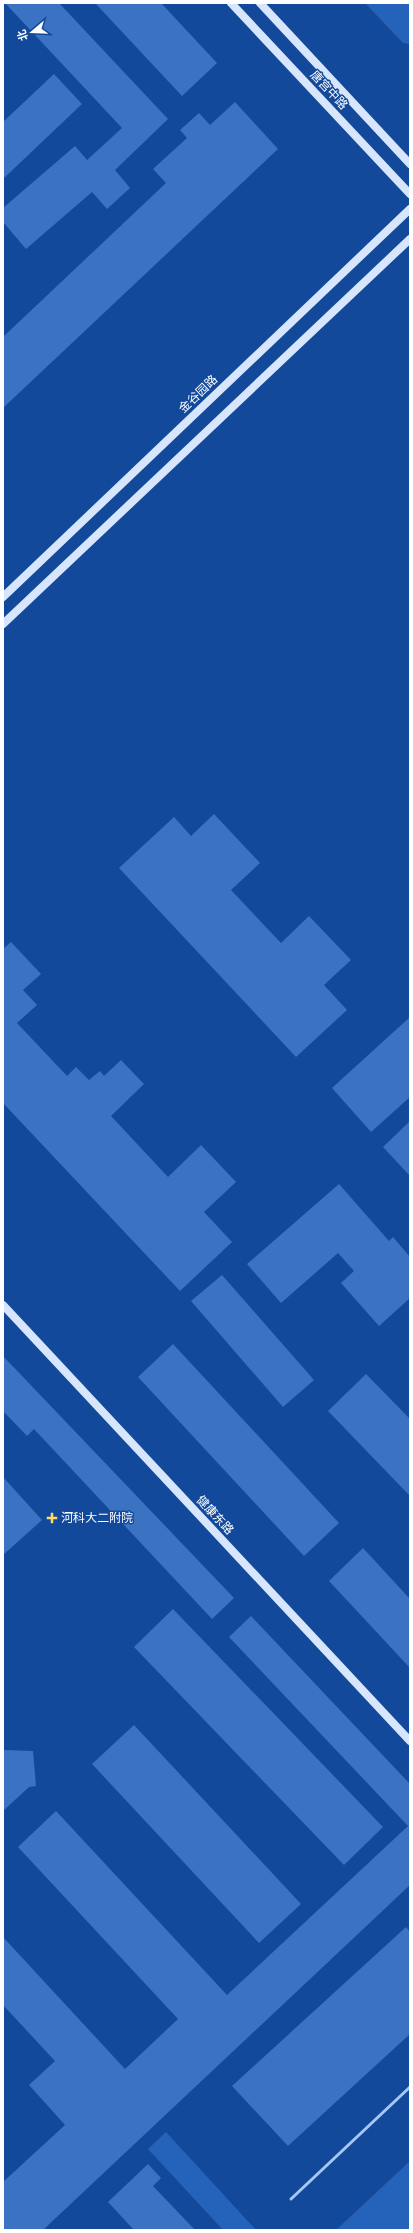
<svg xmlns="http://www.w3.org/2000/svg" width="413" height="2233" font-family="Cabin,'Noto Sans SC',sans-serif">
	<rect width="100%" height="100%" fill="#13499b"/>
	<!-- green -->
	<g fill="#2562b9">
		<path d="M 365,3 L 410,3 L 410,44 L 403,43 Z"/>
		<path d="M 166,2132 L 256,2230 L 223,2230 L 148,2149 Z"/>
		<path d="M 410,2161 L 410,2230 L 336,2230 Z"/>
	</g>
	<!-- building -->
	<g fill="#3c72c2">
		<path d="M 5,3 L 59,3 L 168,119 L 115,170 L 130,188 L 107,209 L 92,192 L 26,249 L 3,222 L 3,208 L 75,146 L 87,160 L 122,128 Z"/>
		<path d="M 95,3 L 161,3 L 217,63 L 182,96 Z"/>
		<path d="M 54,74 L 82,104 L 3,179 L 3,122 Z"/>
		<path d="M 235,102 L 278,149 L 3,408 L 3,337 L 166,183 L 153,169 L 187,138 L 180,130 L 199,113 L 210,125 Z"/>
		<path d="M 214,814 L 260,863 L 231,890 L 281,943 L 309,916 L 351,960 L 324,985 L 347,1010 L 296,1057 L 119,868 L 174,817 L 191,836 Z"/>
		<path d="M 11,942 L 41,974 L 23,990 L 37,1005 L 17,1023 L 67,1076 L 76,1067 L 89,1080 L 100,1071 L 104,1076 L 121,1060 L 144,1084 L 111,1116 L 168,1177 L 201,1145 L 236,1182 L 204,1212 L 232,1242 L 180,1291 L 3,1103 L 3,949 Z"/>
		<path d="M 410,1017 L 410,1097 L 371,1132 L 332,1088 Z"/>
		<path d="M 410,1121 L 410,1176 L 383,1147 Z"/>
		<path d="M 339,1184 L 389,1241 L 393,1237 L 410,1257 L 410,1298 L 379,1326 L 341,1283 L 354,1271 L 338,1253 L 281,1303 L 247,1264 Z"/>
		<path d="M 222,1275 L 314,1380 L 283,1407 L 191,1301 Z"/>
		<path d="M 173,1344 L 339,1523 L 304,1556 L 138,1377 Z"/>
		<path d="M 3,1356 L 234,1598 L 212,1619 L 34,1429 L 27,1436 L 3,1411 Z"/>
		<path d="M 366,1374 L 410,1419 L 410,1496 L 328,1411 Z"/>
		<path d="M 3,1477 L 42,1520 L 3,1555 Z"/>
		<path d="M 363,1548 L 410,1599 L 410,1668 L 329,1581 Z"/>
		<path d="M 173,1609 L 383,1827 L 344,1865 L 134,1647 Z"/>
		<path d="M 251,1616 L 410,1784 L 410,1885 L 43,2230 L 3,2230 L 3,2182 L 65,2125 L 29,2085 L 55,2061 L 3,2005 L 3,1937 L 125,2069 L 178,2019 L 18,1847 L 56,1811 L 227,1995 L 408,1826 L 229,1637 Z"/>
		<path d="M 134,1725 L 301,1904 L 259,1943 L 92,1764 Z"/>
		<path d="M 3,1750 L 33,1751 L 36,1786 L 29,1787 L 3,1811 Z"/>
		<path d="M 406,1927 L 410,1932 L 410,2034 L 288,2146 L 232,2086 Z"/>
		<path d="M 148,2164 L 161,2178 L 153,2186 L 195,2230 L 134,2230 L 108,2202 Z"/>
	</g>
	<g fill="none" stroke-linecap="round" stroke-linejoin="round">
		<!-- lane -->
		<path stroke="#a7c7f4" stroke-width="3" d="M 291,2199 L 410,2087"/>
		<!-- secondary -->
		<g stroke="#d7e6fd" stroke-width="8">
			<path d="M 231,3 L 410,194"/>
			<path d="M 260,3 L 410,164"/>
			<path d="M 3,597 L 410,209"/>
			<path d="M 3,624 L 410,239"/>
			<path d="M 3,1305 L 410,1741"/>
		</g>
	</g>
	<!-- markers -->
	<path fill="#ffda6a" stroke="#13499b" stroke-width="1.5" d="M50 1512h4v4h4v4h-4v4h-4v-4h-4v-4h4z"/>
	<g text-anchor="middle" stroke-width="3" stroke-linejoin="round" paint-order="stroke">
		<!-- street labels -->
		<g font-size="12" fill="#fff" stroke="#13499b">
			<text transform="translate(329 90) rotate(47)" y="4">唐宫中路</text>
			<text transform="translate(198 394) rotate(-44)" y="4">金谷园路</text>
			<text transform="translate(215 1515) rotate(47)" y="4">健康东路</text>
		</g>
		<!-- poi labels -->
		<g font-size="12" fill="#fff" stroke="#13499b" text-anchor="start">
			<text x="61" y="1522">河科大二附院</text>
		</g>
	</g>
	<!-- border -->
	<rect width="413" height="2233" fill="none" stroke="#ffffff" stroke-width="8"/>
	<!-- north arrow -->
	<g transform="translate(32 32) rotate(251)" stroke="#13499b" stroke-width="3" paint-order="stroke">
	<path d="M0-3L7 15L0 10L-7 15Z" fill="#ffffff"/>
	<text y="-6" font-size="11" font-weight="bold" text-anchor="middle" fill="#ffffff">北</text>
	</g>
</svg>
